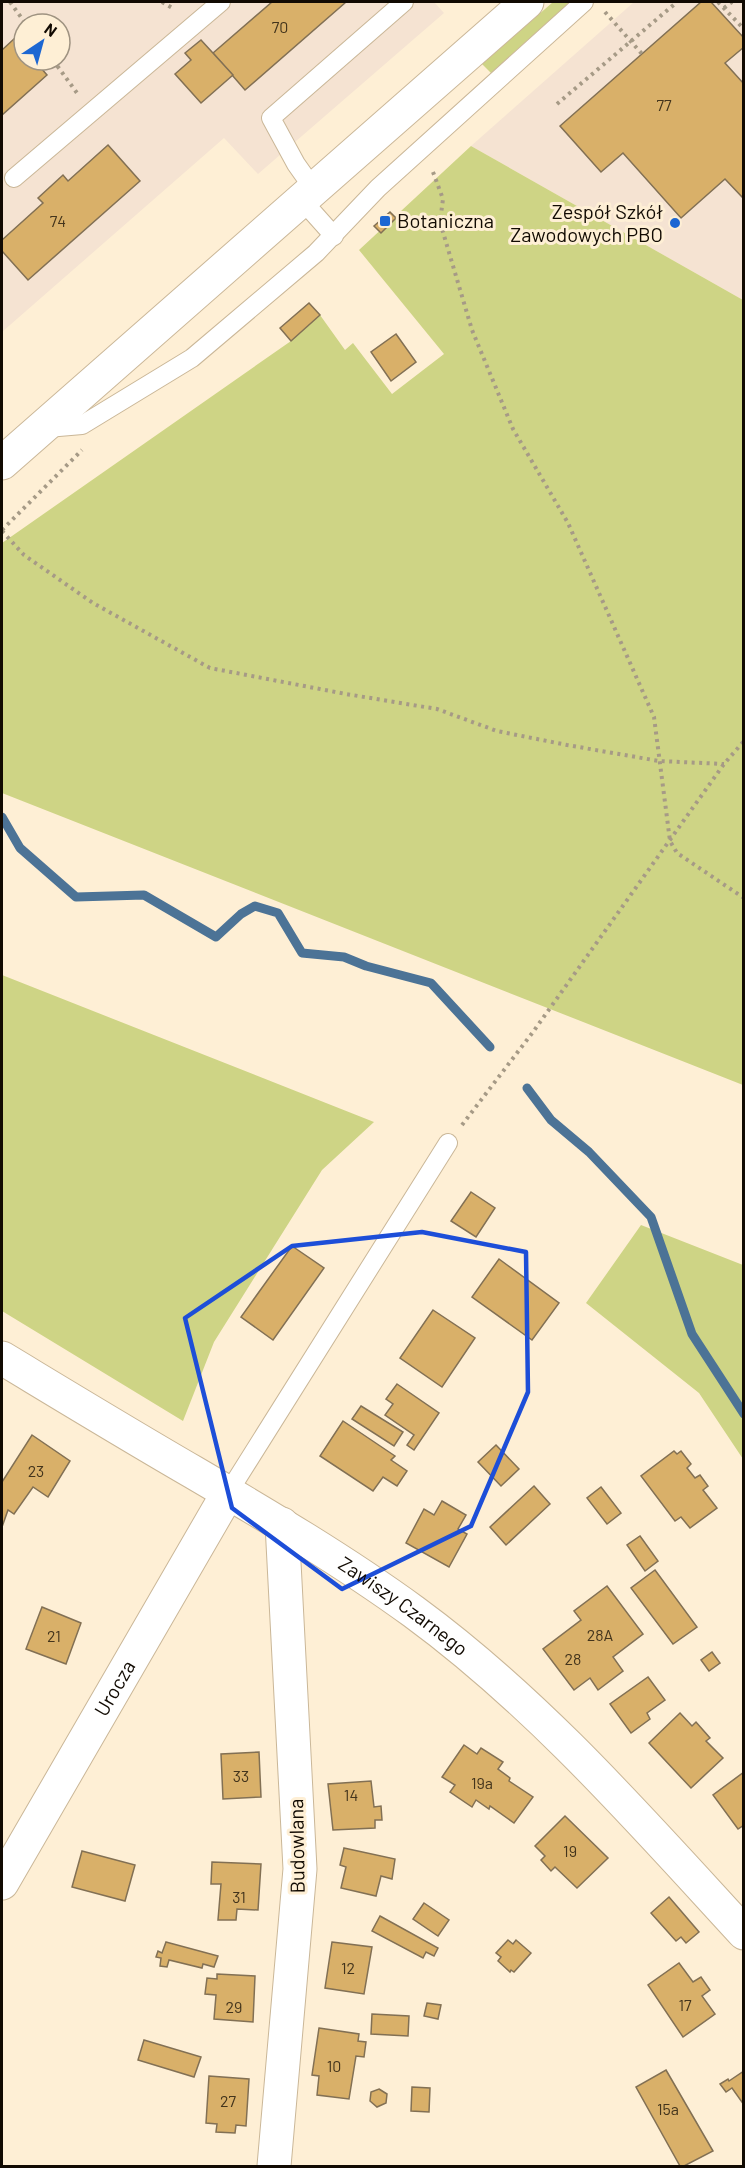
<svg xmlns="http://www.w3.org/2000/svg" width="745" height="2168" font-family="Barlow,sans-serif">
	<rect width="100%" height="100%" fill="#feefd5"/>
	<!-- education -->
	<g fill="#f5e3d2" fill-rule="evenodd">
		<path d="M 2,2 L 434,2 L 444,13 L 258,174 L 224,138 L 2,332 ZM 24,24 L 60,24 L 60,60 L 24,60 Z"/>
		<path d="M 634,2 L 743,2 L 743,300 L 471,146 Z"/>
	</g>
	<!-- green -->
	<g fill="#ced485">
		<path d="M 553,2 L 570,2 L 491,73 L 482,64 Z"/>
		<path d="M 471,146 L 743,300 L 743,1085 L 2,793 L 2,543 L 291,341 L 320,315 L 345,350 L 353,343 L 392,394 L 444,354 L 359,250 Z"/>
		<path d="M 2,975 L 374,1122 L 322,1170 L 214,1342 L 183,1421 L 2,1311 Z"/>
		<path d="M 641,1225 L 743,1265 L 743,1459 L 699,1393 L 586,1303 Z"/>
	</g>
	<g fill="none" stroke-linecap="round" stroke-linejoin="round">
		<!-- stream -->
		<g stroke="#4c7396" stroke-width="9">
			<path d="M 2,817 L 20,848 L 76,897 L 144,895 L 216,937 L 241,914 L 255,906 L 278,913 L 302,953 L 344,957 L 366,966 L 431,983 L 490,1047"/>
			<path d="M 527,1088 L 551,1120 L 589,1152 L 651,1217 L 692,1334 L 744,1414"/>
		</g>
	</g>
	<!-- building -->
	<g fill="#d9b069" stroke="#827054" stroke-width="1.5">
		<path d="M 272,2 L 346,2 L 245,90 L 213,53 Z"/>
		<path d="M 701,2 L 711,2 L 744,38 L 744,47 L 725,63 L 744,84 L 744,199 L 725,179 L 681,218 L 623,153 L 601,172 L 560,126 Z"/>
		<path d="M 15,38 L 24,48 L 24,60 L 34,60 L 47,75 L 2,115 L 2,50 Z"/>
		<path d="M 201,40 L 233,75 L 201,103 L 175,74 L 191,60 L 185,53 Z"/>
		<path d="M 108,145 L 140,181 L 28,280 L 2,251 L 2,240 L 43,203 L 38,198 L 63,175 L 68,181 Z"/>
		<path d="M 390,212 L 396,218 L 381,233 L 374,226 Z"/>
		<path d="M 309,303 L 320,315 L 291,341 L 280,328 Z"/>
		<path d="M 396,334 L 416,362 L 391,381 L 371,352 Z"/>
		<path d="M 471,1192 L 495,1208 L 476,1237 L 451,1221 Z"/>
		<path d="M 292,1246 L 324,1268 L 273,1340 L 241,1317 Z"/>
		<path d="M 499,1259 L 559,1303 L 532,1340 L 472,1297 Z"/>
		<path d="M 433,1310 L 475,1338 L 442,1387 L 400,1358 Z"/>
		<path d="M 397,1384 L 439,1413 L 414,1450 L 407,1445 L 414,1435 L 385,1415 L 393,1404 L 386,1399 Z"/>
		<path d="M 361,1406 L 403,1432 L 394,1446 L 352,1419 Z"/>
		<path d="M 343,1421 L 395,1456 L 391,1460 L 407,1471 L 397,1486 L 383,1477 L 373,1491 L 320,1456 Z"/>
		<path d="M 32,1435 L 70,1461 L 48,1497 L 33,1487 L 14,1514 L 8,1510 L 2,1527 L 2,1482 Z"/>
		<path d="M 496,1445 L 519,1469 L 501,1486 L 478,1462 Z"/>
		<path d="M 674,1451 L 677,1454 L 681,1451 L 691,1464 L 687,1468 L 695,1478 L 700,1475 L 708,1486 L 703,1490 L 717,1508 L 690,1528 L 681,1517 L 675,1521 L 641,1476 Z"/>
		<path d="M 534,1486 L 550,1504 L 506,1545 L 490,1527 Z"/>
		<path d="M 601,1487 L 621,1513 L 607,1524 L 587,1498 Z"/>
		<path d="M 442,1501 L 466,1515 L 458,1529 L 467,1534 L 449,1567 L 406,1543 L 424,1509 L 434,1515 Z"/>
		<path d="M 640,1536 L 658,1561 L 645,1571 L 627,1545 Z"/>
		<path d="M 655,1570 L 697,1627 L 673,1644 L 631,1588 Z"/>
		<path d="M 607,1586 L 643,1634 L 613,1657 L 623,1671 L 598,1690 L 590,1678 L 574,1690 L 543,1649 L 581,1620 L 574,1611 Z"/>
		<path d="M 42,1607 L 81,1623 L 66,1664 L 26,1649 Z"/>
		<path d="M 712,1652 L 720,1663 L 709,1671 L 701,1660 Z"/>
		<path d="M 648,1677 L 665,1700 L 647,1713 L 650,1719 L 631,1733 L 610,1704 Z"/>
		<path d="M 680,1713 L 692,1726 L 696,1722 L 710,1738 L 706,1741 L 723,1758 L 691,1788 L 649,1743 Z"/>
		<path d="M 464,1745 L 477,1754 L 481,1748 L 503,1762 L 498,1769 L 510,1778 L 509,1781 L 533,1797 L 514,1823 L 490,1806 L 489,1809 L 476,1800 L 472,1807 L 450,1792 L 455,1785 L 442,1777 Z"/>
		<path d="M 259,1752 L 261,1797 L 223,1799 L 221,1754 Z"/>
		<path d="M 744,1772 L 744,1825 L 738,1829 L 713,1795 Z"/>
		<path d="M 371,1781 L 374,1807 L 381,1806 L 382,1820 L 375,1820 L 375,1828 L 333,1830 L 328,1784 Z"/>
		<path d="M 565,1816 L 608,1858 L 577,1888 L 555,1867 L 551,1871 L 541,1860 L 545,1856 L 535,1846 Z"/>
		<path d="M 344,1848 L 395,1859 L 392,1879 L 381,1876 L 376,1896 L 341,1888 L 346,1867 L 340,1865 Z"/>
		<path d="M 82,1851 L 135,1865 L 125,1901 L 72,1887 Z"/>
		<path d="M 212,1862 L 261,1864 L 258,1910 L 237,1909 L 236,1920 L 218,1920 L 221,1884 L 211,1884 Z"/>
		<path d="M 669,1897 L 699,1932 L 686,1943 L 681,1937 L 676,1941 L 651,1913 Z"/>
		<path d="M 424,1903 L 449,1920 L 438,1936 L 413,1919 Z"/>
		<path d="M 380,1916 L 438,1948 L 434,1956 L 426,1952 L 423,1958 L 372,1931 Z"/>
		<path d="M 508,1940 L 513,1944 L 516,1940 L 531,1953 L 514,1972 L 511,1970 L 510,1972 L 498,1961 L 501,1957 L 496,1953 Z"/>
		<path d="M 166,1942 L 218,1956 L 214,1967 L 203,1964 L 202,1968 L 169,1960 L 167,1967 L 160,1966 L 161,1958 L 156,1957 L 158,1951 L 162,1953 Z"/>
		<path d="M 332,1942 L 372,1947 L 364,1994 L 325,1988 Z"/>
		<path d="M 679,1963 L 693,1982 L 701,1977 L 710,1990 L 702,1996 L 715,2014 L 683,2037 L 648,1985 Z"/>
		<path d="M 217,1974 L 255,1976 L 253,2022 L 214,2019 L 216,1995 L 205,1994 L 207,1978 L 217,1979 Z"/>
		<path d="M 427,2003 L 441,2005 L 438,2019 L 424,2016 Z"/>
		<path d="M 372,2014 L 409,2016 L 408,2036 L 371,2034 Z"/>
		<path d="M 319,2028 L 359,2034 L 358,2041 L 366,2042 L 364,2057 L 356,2056 L 349,2099 L 317,2095 L 319,2076 L 312,2075 Z"/>
		<path d="M 144,2040 L 201,2057 L 194,2077 L 138,2060 Z"/>
		<path d="M 666,2070 L 713,2151 L 684,2166 L 680,2166 L 636,2087 Z"/>
		<path d="M 744,2071 L 744,2105 L 732,2088 L 726,2092 L 720,2084 L 728,2079 L 729,2081 Z"/>
		<path d="M 209,2076 L 249,2079 L 246,2126 L 236,2125 L 235,2133 L 216,2132 L 217,2124 L 206,2123 Z"/>
		<path d="M 412,2087 L 430,2088 L 429,2112 L 411,2111 Z"/>
		<path d="M 379,2089 L 387,2094 L 386,2103 L 377,2107 L 370,2101 L 371,2092 Z"/>
	</g>
	<g fill="none" stroke-linecap="round" stroke-linejoin="round">
		<defs>
			<g id="service">
				<path d="M 14,178 L 221,2"/>
				<path d="M 313,188 L 296,164 L 271,118 L 404,2"/>
				<path d="M 301,199 L 334,236"/>
				<path d="M 47,428 L 82,425 L 192,358 L 316,253 L 378,188 L 584,2"/>
				<path d="M 228,1493 L 448,1143"/>
			</g>
			<g id="minor">
				<path id="s1" d="M 2,1883 L 228,1493"/>
				<path d="M 274,2166 L 300,1869 L 282,1524"/>
			</g>
			<g id="tertiary">
				<path id="s2" d="M 2,1358 C 65,1396 129,1435 193,1472 C 268,1516 344,1561 414,1612 C 538,1703 640,1820 744,1933"/>
			</g>
			<path id="secondary" d="M 2,463 L 527,2"/>
		</defs>
		<!-- service casing -->
		<use href="#service" stroke="#cab798" stroke-width="20"/>
		<!-- minor casing -->
		<use href="#minor" stroke="#cab798" stroke-width="35"/>
		<!-- tertiary casing -->
		<use href="#tertiary" stroke="#cab798" stroke-width="35"/>
		<!-- secondary casing -->
		<use href="#secondary" stroke="#cab798" stroke-width="35"/>
		<!-- path -->
		<g stroke="#a69a86" stroke-width="4" stroke-dasharray="3 4.5" stroke-linecap="butt">
			<path d="M 10,2 L 26,24"/>
			<path d="M 162,2 L 174,9"/>
			<path d="M 718,2 L 744,29"/>
			<path d="M 724,8 L 732,2"/>
			<path d="M 605,12 L 642,54"/>
			<path d="M 53,60 L 77,93"/>
			<path d="M 557,104 L 677,2"/>
			<path d="M 433,172 L 443,199 L 440,222 L 472,330 L 513,429 L 568,523 L 654,717 L 670,841 L 677,853 L 744,898"/>
			<path d="M 2,530 L 82,450"/>
			<path d="M 2,531 L 24,555 L 93,603 L 210,668 L 346,694 L 437,709 L 497,731 L 567,745 L 659,761 L 724,764"/>
			<path d="M 462,1125 L 533,1032 L 724,764 L 744,741"/>
		</g>
		<!-- service -->
		<use href="#service" stroke="#fff" stroke-width="18"/>
		<!-- minor -->
		<use href="#minor" stroke="#fff" stroke-width="33"/>
		<!-- tertiary -->
		<use href="#tertiary" stroke="#fff" stroke-width="33"/>
		<!-- secondary -->
		<use href="#secondary" stroke="#fff" stroke-width="33"/>
	</g>
	<!-- marked area -->
	<path fill="none" stroke="#1d4ed8" stroke-width="4.5" stroke-linejoin="round" d="M 422,1232 L 526,1252 L 528,1392 L 471,1526 L 342,1589 L 232,1508 L 185,1318 L 292,1246 Z"/>
	<!-- markers -->
	<g fill="#1d67d2" stroke="#feefd5" stroke-width="2">
		<rect x="379" y="215" width="12" height="12" rx="3"/>
		<circle cx="675" cy="223" r="6"/>
	</g>
	<g text-anchor="middle" stroke-width="6" stroke-linejoin="round" paint-order="stroke">
		<!-- number labels -->
		<g font-size="16" fill="#43341c">
			<text x="280" y="33">70</text>
			<text x="664" y="111">77</text>
			<text x="58" y="227">74</text>
			<text x="36" y="1477">23</text>
			<text x="600" y="1641">28A</text>
			<text x="54" y="1642">21</text>
			<text x="573" y="1665">28</text>
			<text x="241" y="1782">33</text>
			<text x="482" y="1789">19a</text>
			<text x="351" y="1801">14</text>
			<text x="570" y="1857">19</text>
			<text x="239" y="1903">31</text>
			<text x="348" y="1974">12</text>
			<text x="685" y="2011">17</text>
			<text x="234" y="2013">29</text>
			<text x="334" y="2072">10</text>
			<text x="228" y="2107">27</text>
			<text x="668" y="2115">15a</text>
		</g>
		<!-- poi labels -->
		<g font-size="20" fill="#110a02" stroke="#feefd5" text-anchor="end">
			<text x="663" y="219">Zespół Szkół<tspan x="663" dy="23">Zawodowych PBO</tspan></text>
			<text x="397" y="228" text-anchor="start">Botaniczna</text>
		</g>
		<!-- street labels -->
		<g font-size="20" fill="#110a02" stroke="#feefd5">
			<text dy="7" stroke="none"><textPath href="#s2" startOffset="472">Zawiszy Czarnego</textPath></text>
			<text dy="7" stroke="none"><textPath href="#s1" startOffset="225">Urocza</textPath></text>
			<text transform="translate(297 1846) rotate(-91)" y="7">Budowlana</text>
		</g>
	</g>
	<!-- border -->
	<rect width="745" height="2168" fill="none" stroke="#110a02" stroke-width="6"/>
	<!-- north arrow -->
	<g transform="translate(42 42) rotate(36)"><circle r="28" fill="#feefd5" stroke="#9f9381" stroke-width="1.5"/>
	<path d="M0-4.5L10 22L0 15L-10 22Z" fill="#1d67d2"/>
	<text y="-9" font-size="16" font-weight="bold" text-anchor="middle" fill="#110a02">N</text>
	</g>
</svg>
